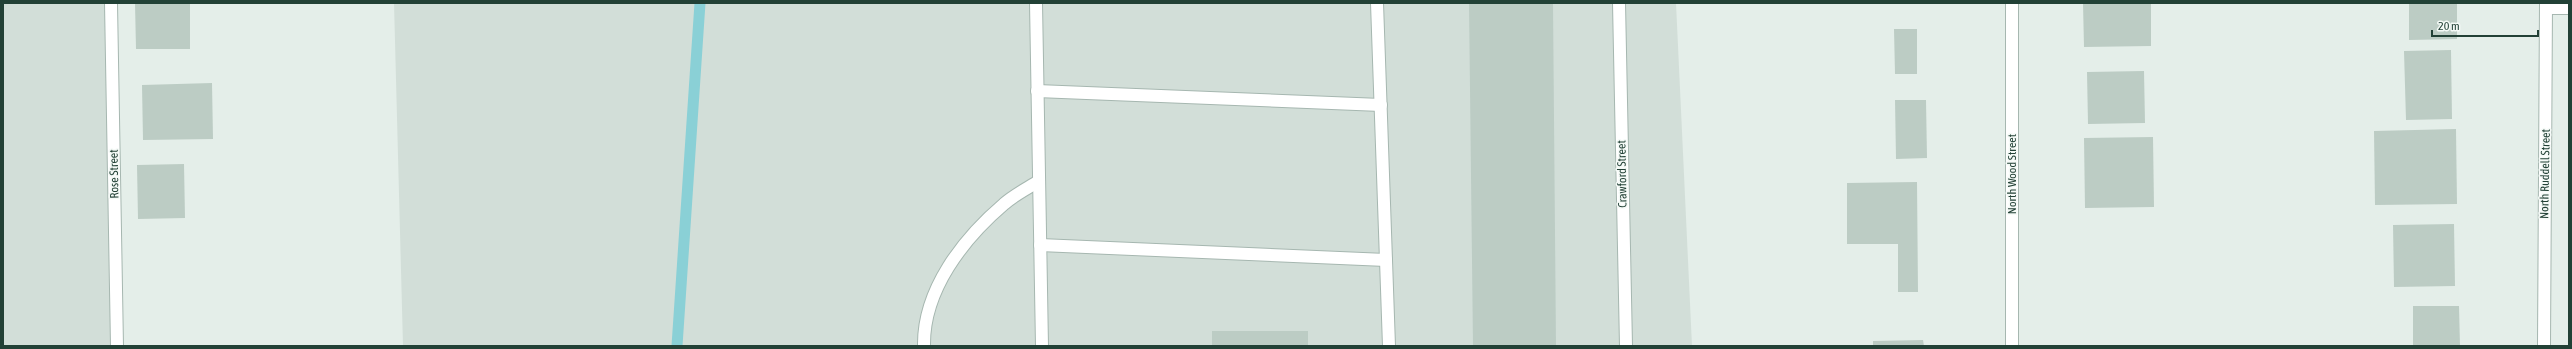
<svg xmlns="http://www.w3.org/2000/svg" width="2572" height="349" font-family="'Asap Condensed',sans-serif">
	<rect width="100%" height="100%" fill="#e4eee9"/>
	<!-- built -->
	<g fill="#d2ded8">
		<path d="M 3,3 L 111,3 L 117,346 L 3,346 Z"/>
		<path d="M 394,3 L 1676,3 L 1692,346 L 403,346 Z"/>
	</g>
	<g fill="none" stroke-linecap="round" stroke-linejoin="round">
		<!-- stream -->
		<path stroke="#8ad0d6" stroke-width="11" d="M 677,346 L 700,3"/>
	</g>
	<!-- building -->
	<g fill="#bcccc4">
		<path d="M 135,3 L 190,3 L 190,49 L 136,49 Z"/>
		<path d="M 1469,3 L 1553,3 L 1556,346 L 1473,346 Z"/>
		<path d="M 2083,3 L 2151,3 L 2151,46 L 2084,47 Z"/>
		<path d="M 2409,3 L 2457,3 L 2457,39 L 2409,40 Z"/>
		<path d="M 1894,29 L 1917,29 L 1917,74 L 1895,74 Z"/>
		<path d="M 2451,50 L 2452,119 L 2406,120 L 2404,51 Z"/>
		<path d="M 2144,71 L 2145,123 L 2088,124 L 2087,72 Z"/>
		<path d="M 212,83 L 213,139 L 143,140 L 142,85 Z"/>
		<path d="M 1895,100 L 1926,100 L 1927,158 L 1896,159 Z"/>
		<path d="M 2456,129 L 2457,204 L 2375,205 L 2374,131 Z"/>
		<path d="M 2153,137 L 2154,207 L 2085,208 L 2084,138 Z"/>
		<path d="M 184,164 L 185,218 L 138,219 L 137,165 Z"/>
		<path d="M 1917,182 L 1918,292 L 1898,292 L 1898,244 L 1847,244 L 1847,183 Z"/>
		<path d="M 2454,224 L 2455,286 L 2394,287 L 2393,225 Z"/>
		<path d="M 2413,306 L 2459,306 L 2460,346 L 2413,346 Z"/>
		<rect x="1212" y="331" width="96" height="15"/>
		<path d="M 1923,340 L 1924,346 L 1873,346 L 1873,341 Z"/>
	</g>
	<g fill="none" stroke-linecap="round" stroke-linejoin="round">
		<defs>
			<g id="lane">
				<path d="M 1036,3 L 1042,346"/>
				<path d="M 1377,3 L 1389,346"/>
				<path d="M 1037,91 L 1381,105"/>
				<path d="M 1040,245 L 1386,260"/>
				<path d="M 924,346 C 923,290 963,239 1004,204 C 1014,195 1028,188 1039,181"/>
			</g>
			<g id="street">
				<path d="M 111,3 L 117,346"/>
				<path d="M 1619,3 L 1626,346"/>
				<path d="M 2012,3 L 2012,346"/>
				<path d="M 2546,8 L 2569,8"/>
				<path d="M 2544,346 L 2546,3"/>
			</g>
		</defs>
		<!-- lane casing -->
		<use href="#lane" stroke="#a6b7b0" stroke-width="14"/>
		<!-- street casing -->
		<use href="#street" stroke="#a6b7b0" stroke-width="14"/>
		<!-- lane -->
		<use href="#lane" stroke="#fff" stroke-width="12"/>
		<!-- street -->
		<use href="#street" stroke="#fff" stroke-width="12"/>
	</g>
	<g text-anchor="middle" stroke-width="3" stroke-linejoin="round" paint-order="stroke">
		<!-- street labels -->
		<g font-size="12" fill="#224136" stroke="#f5faf7">
			<text transform="translate(114 174) rotate(-91)" y="4">Rose Street</text>
			<text transform="translate(1622 174) rotate(-91)" y="4">Crawford Street</text>
			<text transform="translate(2012 174) rotate(-90)" y="4">North Wood Street</text>
			<text transform="translate(2545 174) rotate(-89)" y="4">North Ruddell Street</text>
		</g>
	</g>
	<!-- border -->
	<rect width="2572" height="349" fill="none" stroke="#224136" stroke-width="8"/>
	<!-- scale -->
	<path d="M2432 30v6h106v-6" fill="none" stroke="#224136" stroke-width="2"/>
	<text x="2438" y="30" font-size="12" fill="#224136" stroke="#f5faf7" stroke-width="3" paint-order="stroke">20 m</text>
</svg>
